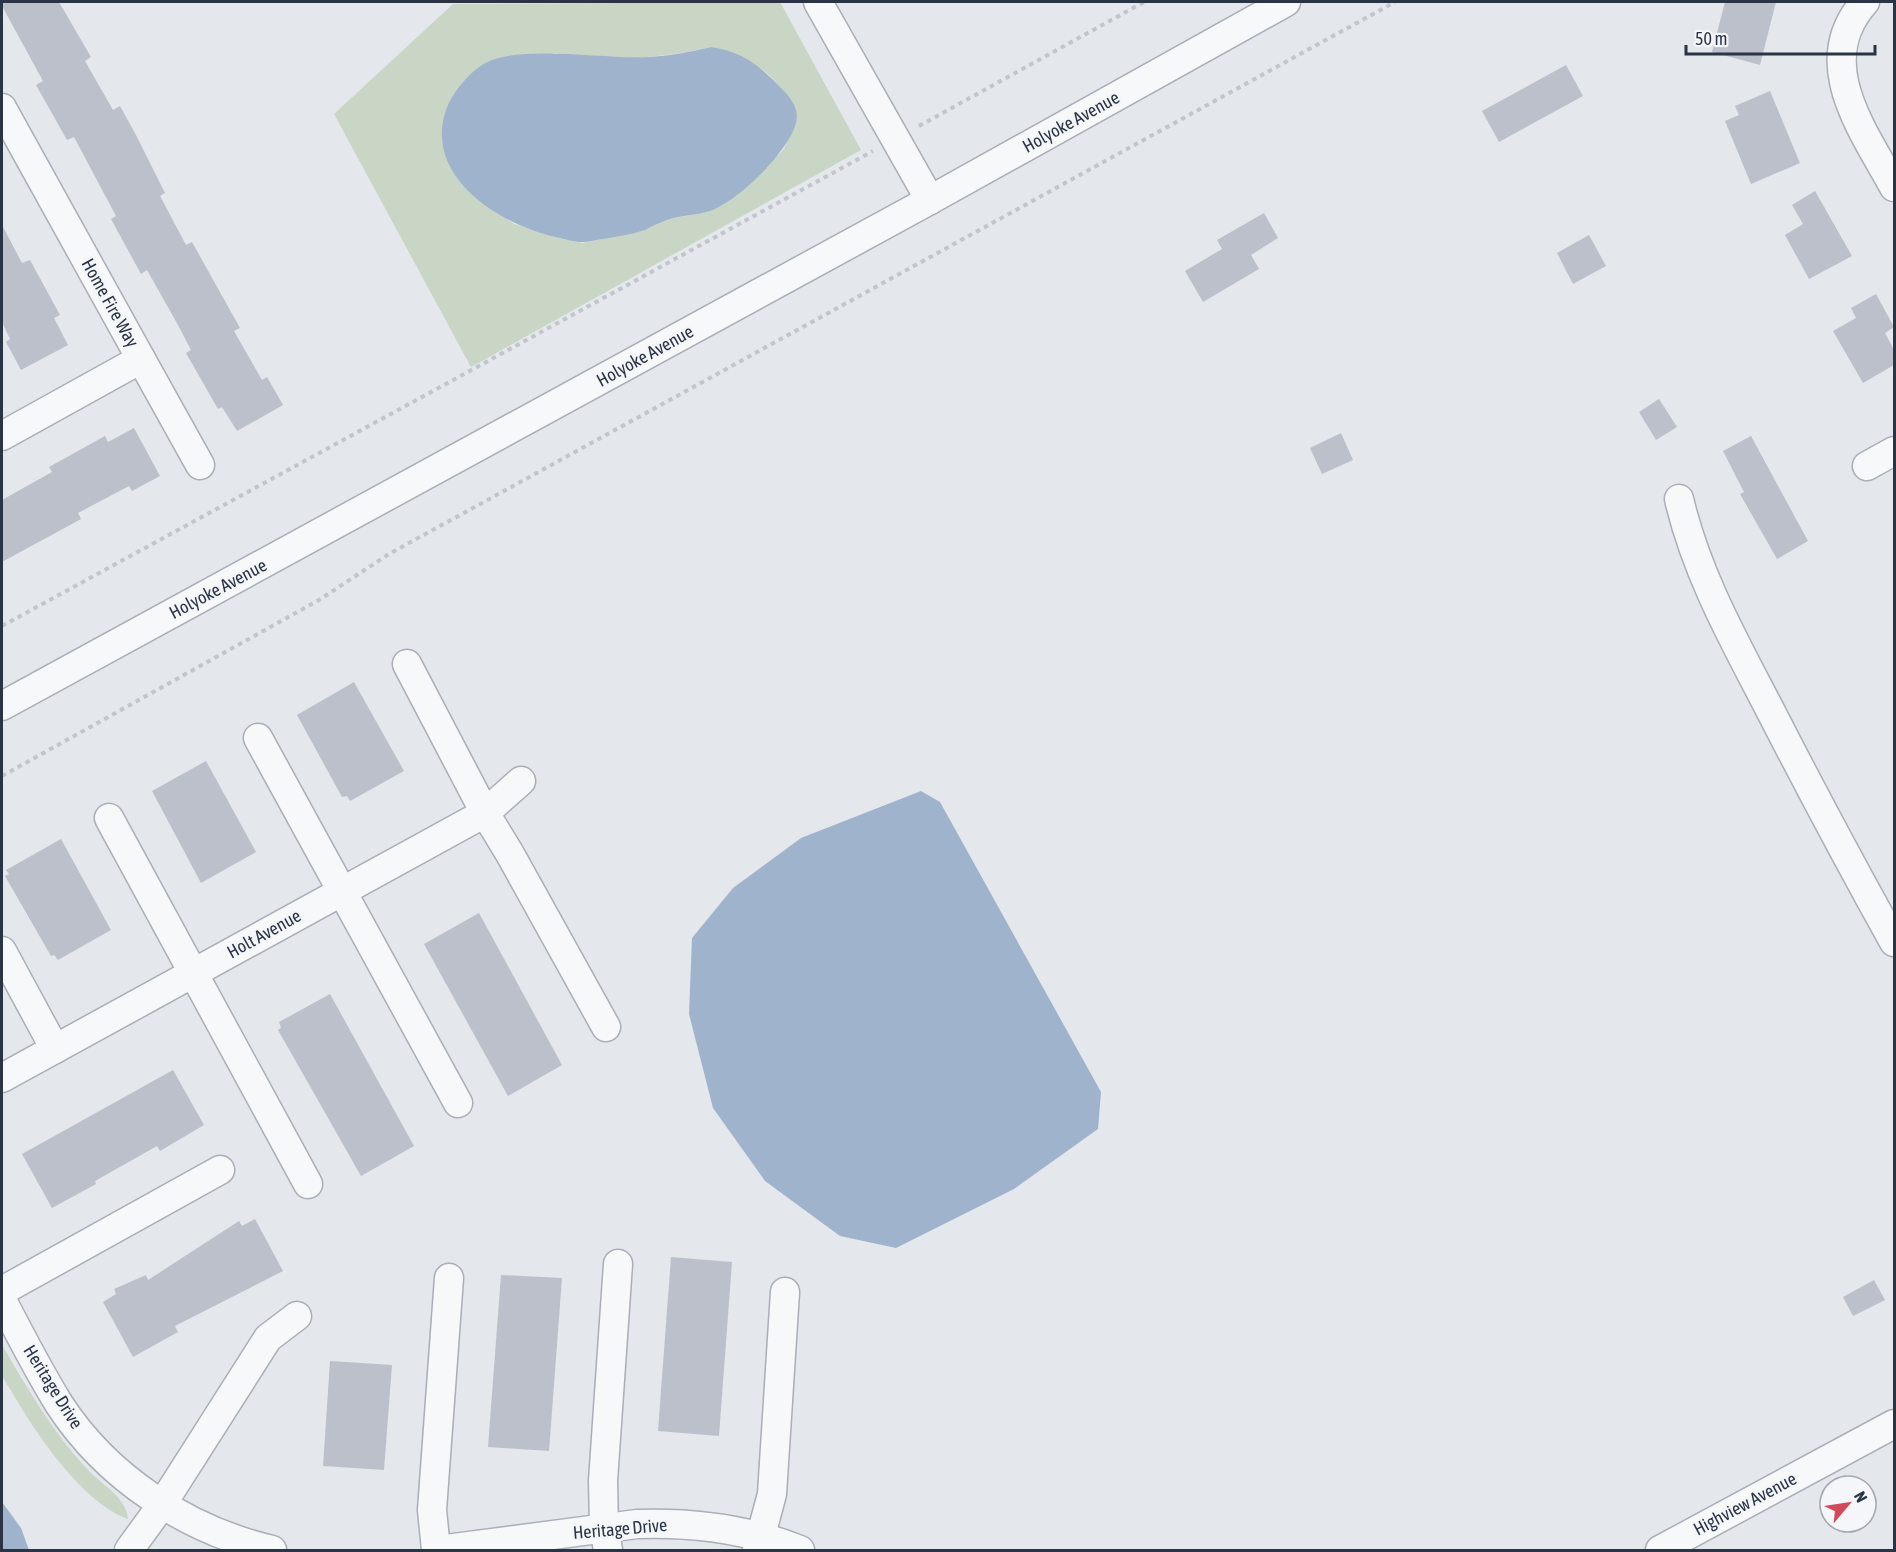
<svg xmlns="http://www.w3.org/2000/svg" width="1896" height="1552" font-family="'Asap Condensed',sans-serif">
	<rect width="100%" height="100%" fill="#e4e7ec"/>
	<!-- green -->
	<g fill="#c9d6c5" fill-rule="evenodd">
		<path d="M 780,2 L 861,150 L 471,367 L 334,114 L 453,4 ZM 711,47 C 758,63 776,70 797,118 L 784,149 L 755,179 L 723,205 L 709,211 L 670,219 L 642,231 L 582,243 L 514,224 L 471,193 L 554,53 C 605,62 661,59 711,47 Z"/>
		<path d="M 2,1345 C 29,1391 52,1431 88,1470 C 102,1485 126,1497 128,1519 C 82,1502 37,1435 13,1394 C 10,1388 3,1380 2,1373 C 0,1365 1,1354 2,1345 Z"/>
	</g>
	<!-- water -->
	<g fill="#9fb4cc">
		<path d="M 711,47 C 744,52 760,66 783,90 C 790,97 797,106 797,117 C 795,147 737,202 710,211 C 697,215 683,215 670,219 C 661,222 653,226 645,230 C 630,235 608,238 592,241 C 579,244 569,240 556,237 C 500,225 423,177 446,110 C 452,93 467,75 482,65 C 514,43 607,60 648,57 C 669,56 691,52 711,47 Z"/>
		<path d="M 921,791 L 940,802 L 1101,1092 L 1098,1129 L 1014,1189 L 896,1248 L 840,1236 L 765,1181 L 713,1108 L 689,1014 L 692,938 L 733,888 L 801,838 Z"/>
		<path d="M 2,1502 L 21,1528 L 29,1550 L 2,1550 Z"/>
	</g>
	<!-- building -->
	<g fill="#bbc0ca">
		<path d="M 2,2 L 59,2 L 91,57 L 85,61 L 113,110 L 120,106 L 136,135 L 165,193 L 160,196 L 186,245 L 192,242 L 240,328 L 234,331 L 262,380 L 267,377 L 283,405 L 237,431 L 222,407 L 218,409 L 186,353 L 191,350 L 178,325 L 147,270 L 141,274 L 111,219 L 116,216 L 74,137 L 67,140 L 36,85 L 43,81 L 2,6 Z"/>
		<path d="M 1725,2 L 1776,2 L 1760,65 L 1712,52 Z"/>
		<path d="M 1566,65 L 1583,96 L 1499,142 L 1482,111 Z"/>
		<path d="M 1770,91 L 1800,163 L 1751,184 L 1725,121 L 1739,115 L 1735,106 Z"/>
		<path d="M 1815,191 L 1852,256 L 1809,279 L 1785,235 L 1803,224 L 1792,205 Z"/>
		<path d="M 1264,213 L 1278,238 L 1251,255 L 1259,269 L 1203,302 L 1185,271 L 1222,249 L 1217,240 Z"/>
		<path d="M 2,225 L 22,263 L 30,260 L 60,315 L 54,318 L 68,345 L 21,370 L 6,342 L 10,339 L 2,322 Z"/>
		<path d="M 1589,235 L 1606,266 L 1573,284 L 1557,253 Z"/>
		<path d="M 1876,294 L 1894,327 L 1885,333 L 1894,350 L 1894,365 L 1863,383 L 1833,331 L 1856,318 L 1851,308 Z"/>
		<path d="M 1659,399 L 1677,427 L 1656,440 L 1639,412 Z"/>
		<path d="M 134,428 L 160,476 L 132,491 L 129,486 L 78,513 L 81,519 L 2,562 L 2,500 L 52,472 L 49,467 L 105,436 L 108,442 Z"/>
		<path d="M 1341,433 L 1353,460 L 1322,474 L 1310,448 Z"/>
		<path d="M 1751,436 L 1808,541 L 1777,559 L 1740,494 L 1744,492 L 1723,451 Z"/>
		<path d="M 354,682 L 404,771 L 350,801 L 347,796 L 342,797 L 297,715 Z"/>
		<path d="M 206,761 L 256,852 L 201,883 L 152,791 Z"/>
		<path d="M 61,839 L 111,930 L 58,960 L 54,955 L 51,956 L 5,876 L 9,874 L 6,870 Z"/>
		<path d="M 479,913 L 562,1065 L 508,1096 L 424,944 Z"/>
		<path d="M 330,994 L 414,1146 L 361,1176 L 278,1030 L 281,1028 L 279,1022 Z"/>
		<path d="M 173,1070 L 204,1125 L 160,1151 L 157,1146 L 95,1181 L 96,1184 L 52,1208 L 22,1154 Z"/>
		<path d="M 255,1219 L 283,1271 L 175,1326 L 178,1332 L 133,1357 L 103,1302 L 116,1294 L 114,1289 L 146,1275 L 148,1280 L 239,1221 L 242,1226 Z"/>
		<path d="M 671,1257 L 732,1262 L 719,1436 L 658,1431 Z"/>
		<path d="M 501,1275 L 562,1278 L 549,1451 L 488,1447 Z"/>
		<path d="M 1874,1280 L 1885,1300 L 1853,1316 L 1843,1297 Z"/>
		<path d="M 330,1361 L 392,1365 L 384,1470 L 323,1466 Z"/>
	</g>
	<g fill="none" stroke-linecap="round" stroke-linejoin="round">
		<defs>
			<g id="minor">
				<path d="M 818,2 L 930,200"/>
				<path d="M 1865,2 C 1811,62 1863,130 1894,187"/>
				<path d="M 2,108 L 141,359 L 2,436"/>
				<path d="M 141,359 L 200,465"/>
				<path d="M 1867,466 L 1894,451"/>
				<path d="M 1679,499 C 1696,572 1732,637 1767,704 C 1808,784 1850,863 1894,942"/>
				<path d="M 407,664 L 485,813 L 510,854 L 606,1027"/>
				<path d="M 2,706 L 930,200 L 1286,2"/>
				<path d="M 258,738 L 458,1103"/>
				<path d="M 109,818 L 308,1184"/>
				<path d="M 2,951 L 55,1049"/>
				<path d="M 2,1078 L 485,813 L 521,781"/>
				<path d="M 2,1291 L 220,1170"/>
				<path d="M 2,1300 C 20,1335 38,1370 59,1404 C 107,1478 187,1530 272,1550"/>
				<path d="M 129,1550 L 161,1506 L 268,1338 L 297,1316"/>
				<path d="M 436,1550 L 432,1510 L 449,1278"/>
				<path d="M 438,1550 L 637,1524 C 693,1522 748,1529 800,1550"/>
				<path d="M 608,1550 L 604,1528 L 603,1481 L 618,1264"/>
				<path d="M 757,1550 L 772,1494 L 785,1292"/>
				<path d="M 1660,1550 L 1894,1424"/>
			</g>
		</defs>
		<!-- minor casing -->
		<use href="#minor" stroke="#a9aeb7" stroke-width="31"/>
		<!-- path -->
		<g stroke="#c2c5cb" stroke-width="4" stroke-dasharray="4.5 4.5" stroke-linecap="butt">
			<path d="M 919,126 L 1144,2"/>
			<path d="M 2,626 L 873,151"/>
			<path d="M 2,776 L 319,600 L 389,554 L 482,503 L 1395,2"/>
		</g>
		<!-- minor -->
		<use href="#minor" stroke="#f7f8fa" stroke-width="28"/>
	</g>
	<g text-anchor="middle" stroke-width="5" stroke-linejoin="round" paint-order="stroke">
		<!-- street labels -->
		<g font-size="18" fill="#2b3445" stroke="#f4f6f9">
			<text transform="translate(1071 122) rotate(-29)" y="6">Holyoke Avenue</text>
			<text transform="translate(110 303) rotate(61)" y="6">Home Fire Way</text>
			<text transform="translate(645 356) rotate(-29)" y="6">Holyoke Avenue</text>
			<text transform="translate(218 589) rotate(-28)" y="6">Holyoke Avenue</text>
			<text transform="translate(264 934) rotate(-29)" y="6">Holt Avenue</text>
			<text transform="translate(53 1387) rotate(58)" y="6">Heritage Drive</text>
			<text transform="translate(1745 1504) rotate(-28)" y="6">Highview Avenue</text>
			<text transform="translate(620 1529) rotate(-5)" y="6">Heritage Drive</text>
		</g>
	</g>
	<!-- border -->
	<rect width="1896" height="1552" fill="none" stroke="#2b3445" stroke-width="6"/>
	<!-- north arrow -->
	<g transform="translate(1848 1504) rotate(61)"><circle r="28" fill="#f4f6f9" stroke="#a4a8b1" stroke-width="1.5"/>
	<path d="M0-4.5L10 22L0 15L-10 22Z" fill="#d1495b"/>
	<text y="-9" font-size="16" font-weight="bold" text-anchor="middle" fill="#2b3445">N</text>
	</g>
	<!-- scale -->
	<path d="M1686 45v9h189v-9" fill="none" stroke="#2b3445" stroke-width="3"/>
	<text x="1695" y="45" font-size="18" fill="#2b3445" stroke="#f4f6f9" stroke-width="4.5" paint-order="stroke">50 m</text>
</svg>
